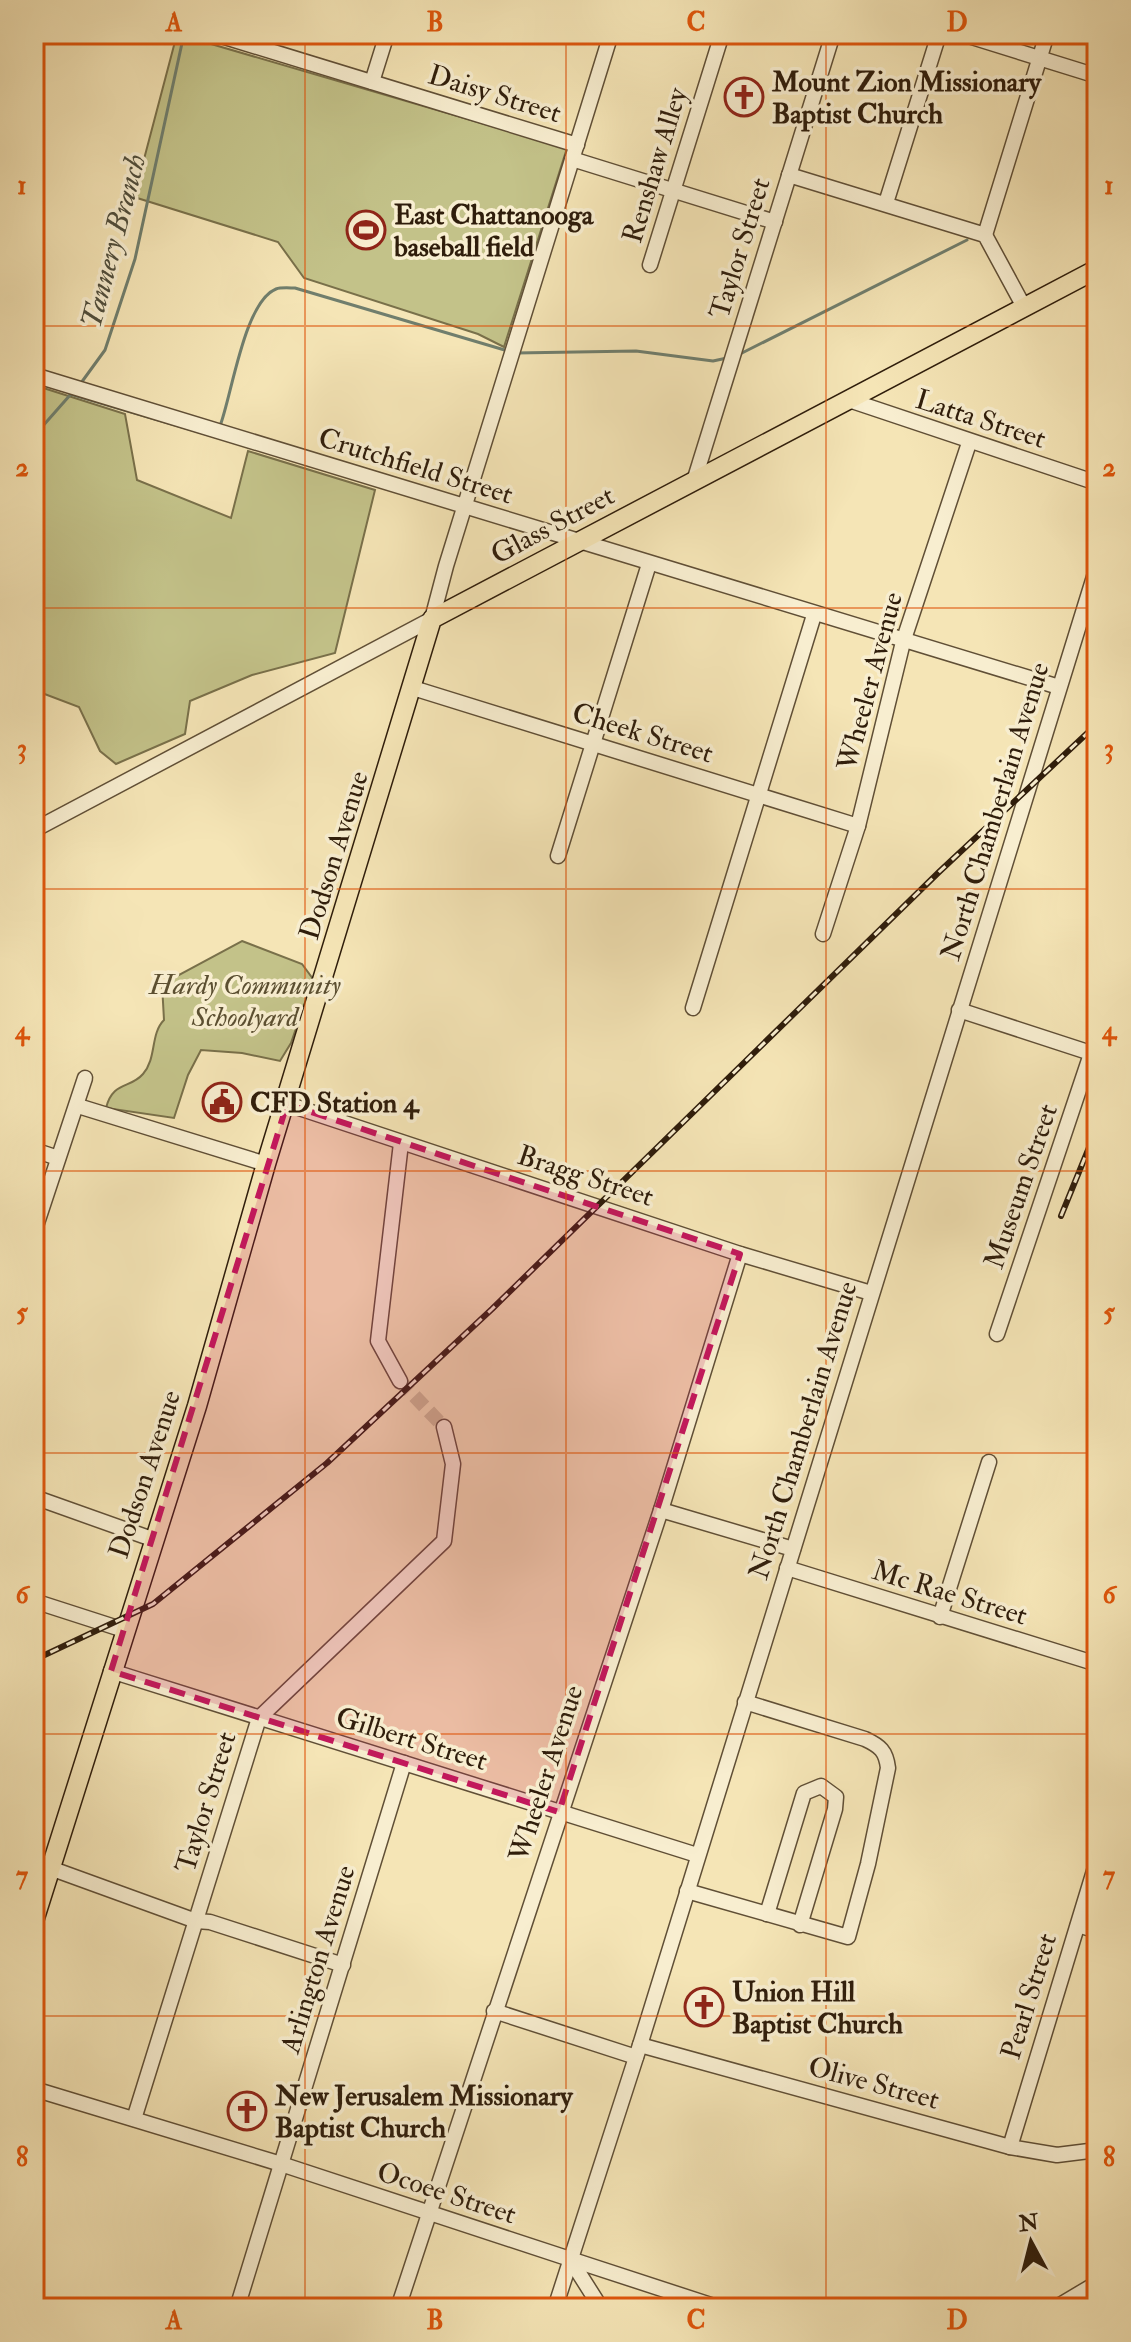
<svg xmlns="http://www.w3.org/2000/svg" width="1131" height="2342" font-family="'IM FELL Double Pica',serif">
	<rect width="100%" height="100%" fill="#f5e5b6"/>
	<filter id="stains"><feTurbulence type="fractalNoise" baseFrequency=".0025" numOctaves="4"/><feColorMatrix values="0 0 0 0 .2 0 0 0 0 .09 0 0 0 0 .02 0 0 0 .5 -.17"/></filter>
	<radialGradient id="worn" r=".72"><stop offset=".6" stop-color="#630" stop-opacity="0"/><stop offset="1" stop-color="#630" stop-opacity=".3"/></radialGradient>
	<!-- green -->
	<g fill="#c3c289" stroke="#79704a" stroke-width="2">
		<path d="M 177,34 L 567,148 L 504,347 L 478,334 L 304,278 L 278,242 L 134,197 Z"/>
		<path d="M 34,385 L 125,414 L 137,480 L 231,518 L 248,451 L 375,490 L 335,653 L 252,675 L 190,701 L 185,734 L 116,764 L 100,751 L 79,707 L 34,690 Z"/>
		<path d="M 242,941 L 302,964 L 313,979 L 291,1043 L 280,1061 L 242,1053 L 201,1050 L 188,1075 L 174,1118 L 106,1108 C 113,1081 130,1089 143,1074 C 157,1058 150,1034 164,1020 L 162,984 Z"/>
	</g>
	<g fill="none" stroke-linecap="round" stroke-linejoin="round">
		<!-- stream -->
		<g stroke="#707e6d" stroke-width="3">
			<path d="M 516,353 L 636,351 L 713,361 L 727,358"/>
			<path d="M 738,355 L 967,240"/>
			<path d="M 81,383 L 105,350 L 135,259 L 184,34"/>
			<path d="M 70,394 L 216,437"/>
			<path d="M 220,426 C 232,395 244,302 276,289 C 281,287 290,288 295,288 L 508,351"/>
			<path d="M 34,436 L 71,394"/>
		</g>
		<!-- minor-tunnel -->
		<path stroke="#cdbd94" stroke-width="14" stroke-dasharray="14 7" stroke-linecap="butt" d="M 400,1381 L 444,1427"/>
		<defs>
			<g id="minor">
				<path d="M 215,34 L 577,145"/>
				<path d="M 962,34 L 1097,76"/>
				<path d="M 372,82 L 387,34"/>
				<path d="M 572,159 L 775,222"/>
				<path d="M 789,175 L 985,235 L 1024,307"/>
				<path d="M 886,203 L 939,34"/>
				<path d="M 985,235 L 1047,34"/>
				<path d="M 650,265 L 722,34"/>
				<path d="M 34,375 L 1059,687"/>
				<path d="M 849,400 L 1097,483"/>
				<path d="M 695,478 L 833,34"/>
				<path d="M 413,688 L 858,826"/>
				<path d="M 34,830 L 432,619 L 446,566 L 611,34"/>
				<path d="M 558,856 L 649,564"/>
				<path d="M 823,934 L 858,826 L 903,642 L 969,443"/>
				<path d="M 693,1008 L 814,615"/>
				<path d="M 959,1010 L 1097,1055"/>
				<path d="M 287,1104 L 740,1254 L 871,1293"/>
				<path d="M 78,1106 L 266,1164"/>
				<path d="M 34,1150 L 58,1158"/>
				<path d="M 34,1232 L 85,1078"/>
				<path d="M 997,1334 L 1091,1054"/>
				<path d="M 400,1381 L 378,1341 L 401,1143"/>
				<path d="M 34,1497 L 152,1539"/>
				<path d="M 661,1510 L 793,1549"/>
				<path d="M 787,1568 L 1097,1664"/>
				<path d="M 34,1601 L 124,1630"/>
				<path d="M 940,1617 L 989,1462"/>
				<path d="M 111,1671 L 697,1855"/>
				<path d="M 50,1868 L 196,1921 L 210,1922 L 343,1965"/>
				<path d="M 687,1891 L 848,1937 L 868,1864 L 888,1768 C 886,1751 880,1746 865,1739 L 745,1702"/>
				<path d="M 767,1914 L 804,1793 L 821,1786 L 836,1797 L 835,1809 L 800,1925"/>
				<path d="M 1078,1925 L 1097,1931"/>
				<path d="M 494,2011 L 636,2057"/>
				<path d="M 640,2045 L 1010,2147 L 1057,2155 L 1097,2150"/>
				<path d="M 34,2089 L 281,2164 L 570,2259 L 601,2308"/>
				<path d="M 134,2119 L 259,1718 L 444,1541 L 453,1464 L 444,1427"/>
				<path d="M 1010,2147 L 1097,1861"/>
				<path d="M 570,2259 L 720,2308"/>
				<path d="M 237,2308 L 404,1763"/>
				<path d="M 398,2308 L 661,1510 L 740,1254"/>
				<path d="M 555,2308 L 640,2045 L 1097,567"/>
				<path d="M 1055,2308 L 1097,2283"/>
			</g>
			<path id="major" d="M 34,1921 L 197,1406 L 266,1164 L 432,619 L 1097,269"/>
		</defs>
		<!-- minor casing -->
		<use href="#minor" stroke="#604f36" stroke-width="17"/>
		<!-- major casing -->
		<use href="#major" stroke="#2f1d0b" stroke-width="21"/>
		<!-- minor -->
		<use href="#minor" stroke="#f8eed0" stroke-width="14"/>
		<!-- major -->
		<use href="#major" stroke="#f5e5b6" stroke-width="18"/>
		<defs>
			<g id="rail">
				<path d="M 1061,1216 L 1097,1128"/>
				<path d="M 34,1660 L 153,1604 L 327,1463 L 492,1309 L 939,872 L 1097,724"/>
			</g>
		</defs>
		<!-- rail casing -->
		<use href="#rail" stroke="#2f1d0b" stroke-width="6"/>
		<!-- rail -->
		<use href="#rail" stroke="#f8eed0" stroke-width="3" stroke-dasharray="9" stroke-linecap="butt"/>
	</g>
	<!-- marked area -->
	<path fill="#c2185b" fill-opacity="0.2" stroke="#c2185b" stroke-width="6" stroke-dasharray="16 10" stroke-linejoin="round" d="M 287,1104 L 740,1254 L 559,1812 L 111,1671 Z"/>
	<!-- grid -->
	<path fill="none" stroke="#df560c" stroke-width="2" stroke-opacity="0.55" d="M 305,34 L 305,2308M 566,34 L 566,2308M 826,34 L 826,2308M 34,326 L 1097,326M 34,608 L 1097,608M 34,889 L 1097,889M 34,1171 L 1097,1171M 34,1453 L 1097,1453M 34,1734 L 1097,1734M 34,2016 L 1097,2016"/>
	<!-- icons -->
	<defs>
		<symbol id="church-ring" viewBox="-11 -11 22 22"><circle r="9.5" fill="#f8eed0" stroke="#8f2418" stroke-width="1.5"/><path d="M-1.2-6h2.4v3.5h3.3v2.4h-3.3V6h-2.4V-.1h-3.3v-2.4h3.3Z" fill="#8f2418"/></symbol>
		<symbol id="stadium-ring" viewBox="-11 -11 22 22"><circle r="9.5" fill="#f8eed0" stroke="#8f2418" stroke-width="1.5"/><path d="M0-5a6.5 5 0 1 0 0 10a6.5 5 0 1 0 0-10ZM-3.5-1.8h7v3.6h-7Z" fill="#8f2418"/></symbol>
		<symbol id="civic-ring" viewBox="-11 -11 22 22"><circle r="9.5" fill="#f8eed0" stroke="#8f2418" stroke-width="1.5"/><path d="M-.6-6.5H3V-4.5H.6V-3L4-1V1h2V6H-6V1h2V-1L-.6-3ZM-1.2 2.5V6h2.4V2.5Z" fill="#8f2418"/></symbol>
	</defs>
	<g fill-rule="evenodd">
		<use href="#church-ring" x="722" y="75" width="44" height="44"/>
		<use href="#stadium-ring" x="344" y="208" width="44" height="44"/>
		<use href="#civic-ring" x="200" y="1080" width="44" height="44"/>
		<use href="#church-ring" x="682" y="1985" width="44" height="44"/>
		<use href="#church-ring" x="225" y="2089" width="44" height="44"/>
	</g>
	<g text-anchor="middle" stroke-width="7" stroke-linejoin="round" paint-order="stroke">
		<!-- poi labels -->
		<g font-size="28" font-weight="bold" fill="#2f1d0b" stroke="#f8eed0" text-anchor="start">
			<text x="772" y="91">Mount Zion Missionary<tspan x="772" dy="32">Baptist Church</tspan></text>
			<text x="394" y="224">East Chattanooga<tspan x="394" dy="32">baseball field</tspan></text>
			<text x="250" y="1112">CFD Station 4</text>
			<text x="732" y="2001">Union Hill<tspan x="732" dy="32">Baptist Church</tspan></text>
			<text x="275" y="2105">New Jerusalem Missionary<tspan x="275" dy="32">Baptist Church</tspan></text>
		</g>
		<!-- street labels -->
		<g font-size="28" fill="#2f1d0b" stroke="#f8eed0">
			<text transform="translate(495 93) rotate(17)" y="10">Daisy Street</text>
			<text transform="translate(654 165) rotate(-73)" y="10">Renshaw Alley</text>
			<text transform="translate(739 248) rotate(-73)" y="10">Taylor Street</text>
			<text transform="translate(981 418) rotate(18)" y="10">Latta Street</text>
			<text transform="translate(416 465) rotate(17)" y="10">Crutchfield Street</text>
			<text transform="translate(552 524) rotate(-28)" y="10">Glass Street</text>
			<text transform="translate(869 681) rotate(-75)" y="10">Wheeler Avenue</text>
			<text transform="translate(643 732) rotate(17)" y="10">Cheek Street</text>
			<text transform="translate(994 811) rotate(-73)" y="10">North Chamberlain Avenue</text>
			<text transform="translate(333 855) rotate(-73)" y="10">Dodson Avenue</text>
			<text transform="translate(586 1175) rotate(18)" y="10">Bragg Street</text>
			<text transform="translate(1020 1186) rotate(-71)" y="10">Museum Street</text>
			<text transform="translate(802 1430) rotate(-73)" y="10">North Chamberlain Avenue</text>
			<text transform="translate(144 1474) rotate(-72)" y="10">Dodson Avenue</text>
			<text transform="translate(950 1592) rotate(17)" y="10">Mc Rae Street</text>
			<text transform="translate(412 1738) rotate(17)" y="10">Gilbert Street</text>
			<text transform="translate(545 1773) rotate(-72)" y="10">Wheeler Avenue</text>
			<text transform="translate(205 1802) rotate(-73)" y="10">Taylor Street</text>
			<text transform="translate(317 1959) rotate(-73)" y="10">Arlington Avenue</text>
			<text transform="translate(1028 1996) rotate(-73)" y="10">Pearl Street</text>
			<text transform="translate(874 2082) rotate(15)" y="10">Olive Street</text>
			<text transform="translate(447 2192) rotate(18)" y="10">Ocoee Street</text>
		</g>
		<!-- park labels -->
		<g font-size="28" font-style="italic" fill="#5b4f31" stroke="#f8eed0">
			<text x="245" y="994">Hardy Community<tspan x="245" dy="32">Schoolyard</tspan></text>
		</g>
		<!-- water labels -->
		<g font-size="30" font-style="italic" fill="#504e3c" stroke="#f8eed0">
			<text transform="translate(113 241) rotate(-75)" y="10">Tannery Branch</text>
		</g>
	</g>
	<!-- margin -->
	<rect width="1131" height="2342" fill="none" stroke="#f5e5b6" stroke-width="88"/>
	<!-- north arrow -->
	<g transform="translate(1031 2242) rotate(353)" stroke="#f8eed0" stroke-width="6" paint-order="stroke">
	<path d="M0-6L14 30L0 20L-14 30Z" fill="#2f1d0b"/>
	<text y="-12" font-size="22" font-weight="bold" text-anchor="middle" fill="#2f1d0b">N</text>
	</g>
	<rect x="44" y="44" width="1043" height="2254" fill="none" stroke="#df560c" stroke-width="3"/>
	<g font-size="26" text-anchor="middle" font-weight="bold" fill="#df560c">
		<text x="174" y="31">A</text>
		<text x="435" y="31">B</text>
		<text x="696" y="31">C</text>
		<text x="957" y="31">D</text>
		<text x="22" y="194">1</text>
		<text x="1109" y="194">1</text>
		<text x="22" y="476">2</text>
		<text x="1109" y="476">2</text>
		<text x="22" y="757">3</text>
		<text x="1109" y="757">3</text>
		<text x="22" y="1039">4</text>
		<text x="1109" y="1039">4</text>
		<text x="22" y="1321">5</text>
		<text x="1109" y="1321">5</text>
		<text x="22" y="1603">6</text>
		<text x="1109" y="1603">6</text>
		<text x="22" y="1884">7</text>
		<text x="1109" y="1884">7</text>
		<text x="22" y="2166">8</text>
		<text x="1109" y="2166">8</text>
		<text x="174" y="2329">A</text>
		<text x="435" y="2329">B</text>
		<text x="696" y="2329">C</text>
		<text x="957" y="2329">D</text>
	</g>
	<rect width="100%" height="100%" filter="url(#stains)"/>
	<rect width="100%" height="100%" fill="url(#worn)"/>
</svg>
